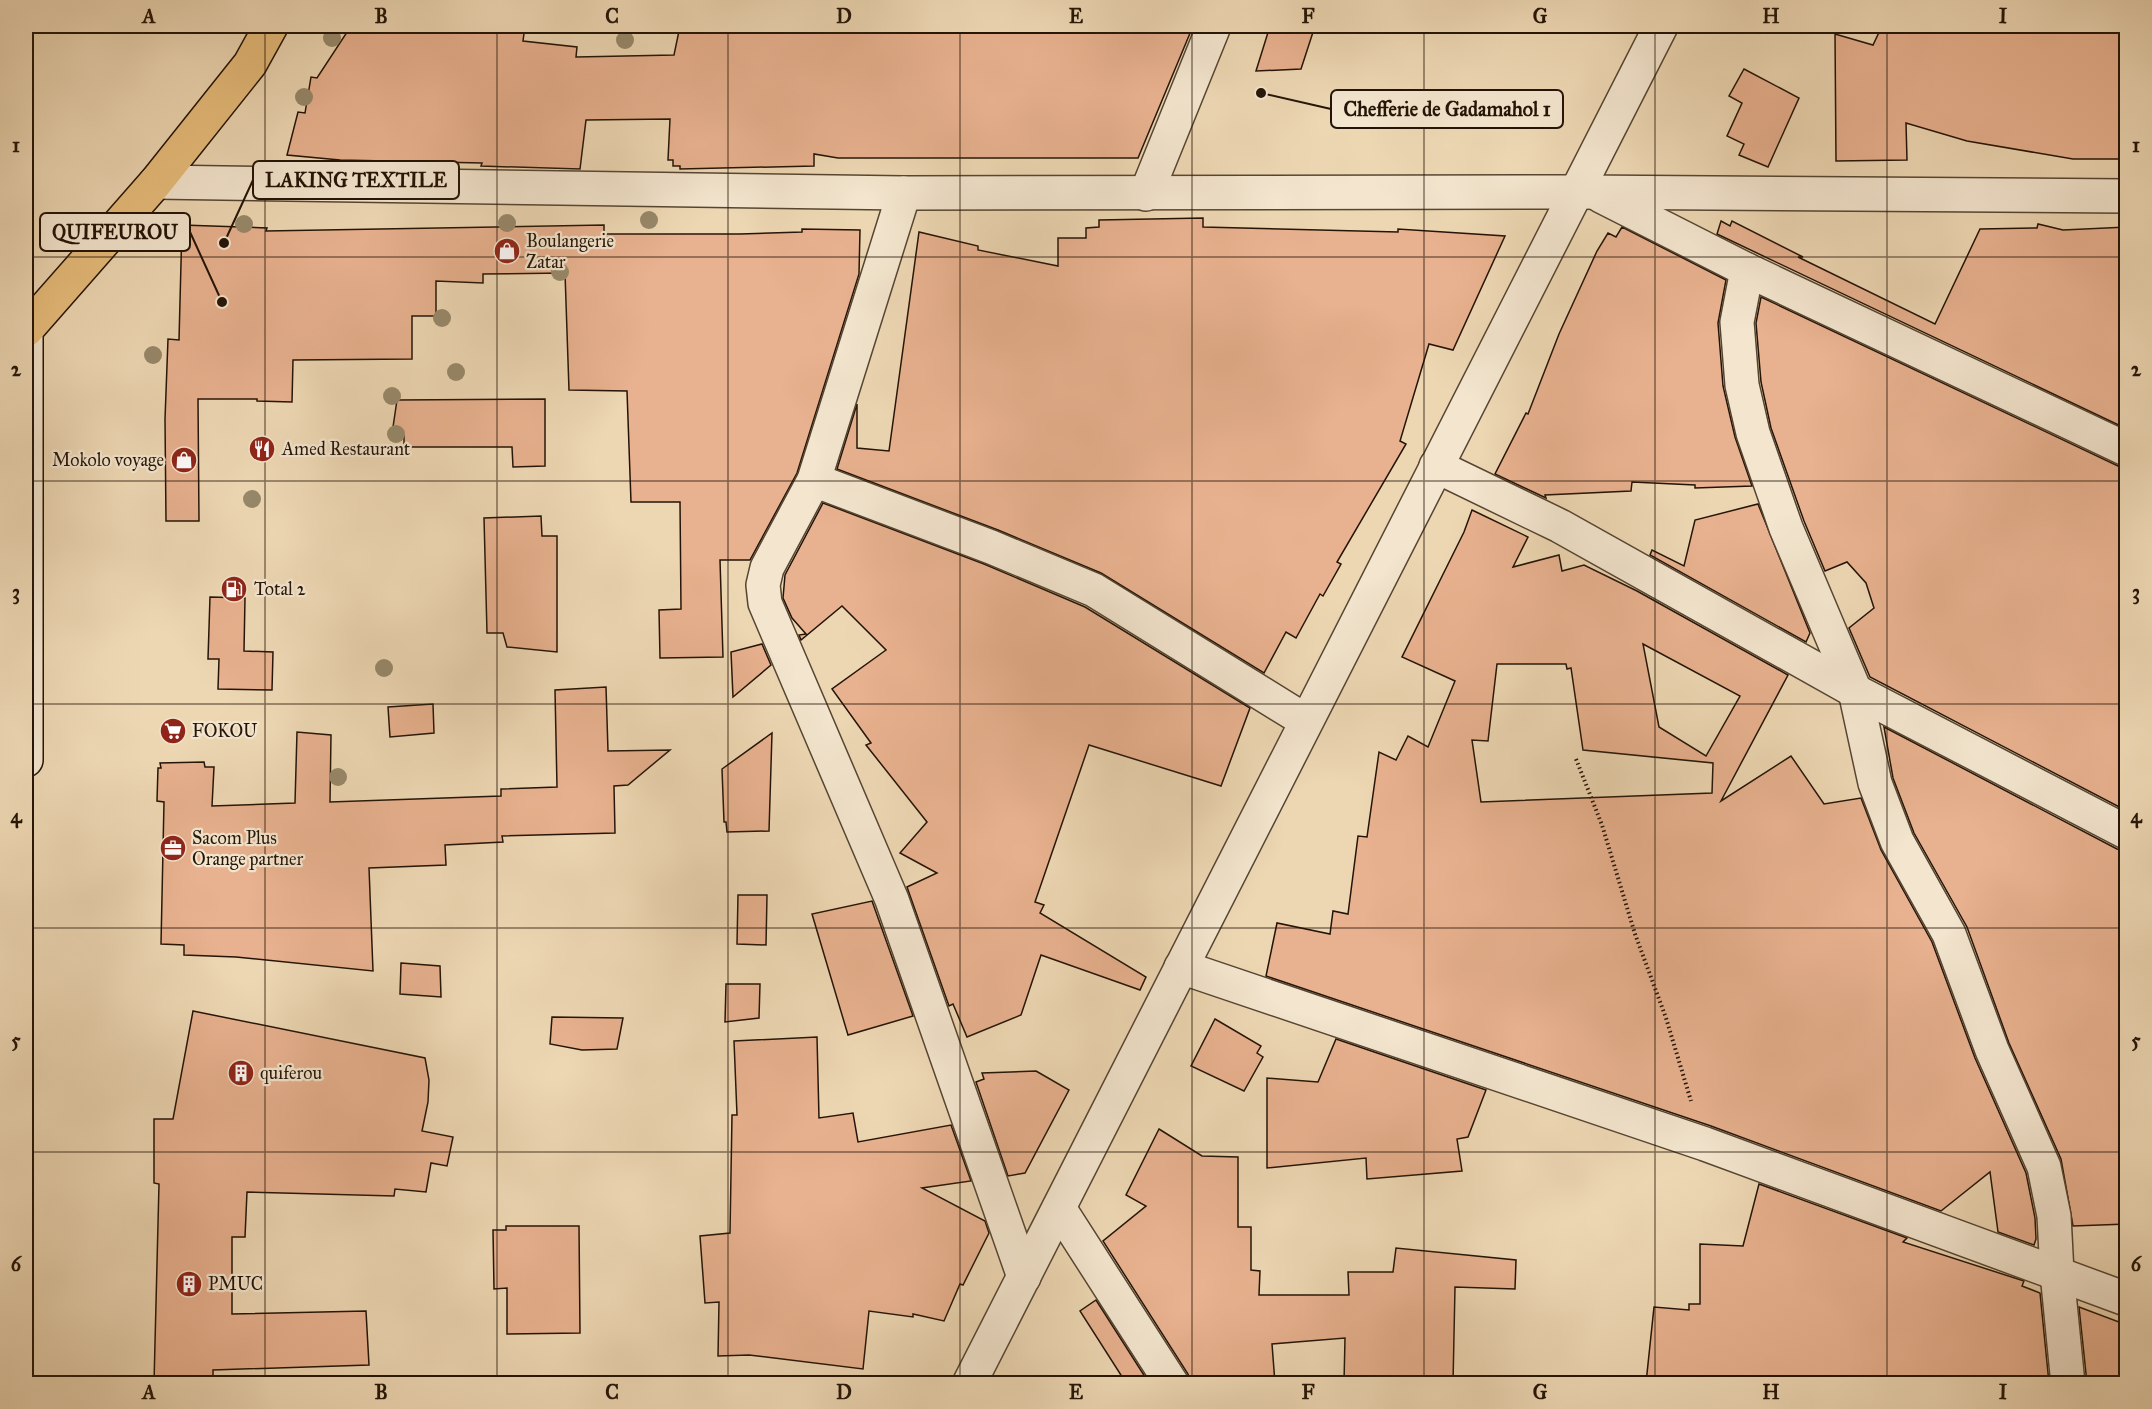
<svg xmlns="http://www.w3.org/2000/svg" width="2152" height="1409" font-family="'IM FELL Great Primer',serif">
	<rect width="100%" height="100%" fill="#edd7b3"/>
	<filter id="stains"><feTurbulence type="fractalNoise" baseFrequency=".00333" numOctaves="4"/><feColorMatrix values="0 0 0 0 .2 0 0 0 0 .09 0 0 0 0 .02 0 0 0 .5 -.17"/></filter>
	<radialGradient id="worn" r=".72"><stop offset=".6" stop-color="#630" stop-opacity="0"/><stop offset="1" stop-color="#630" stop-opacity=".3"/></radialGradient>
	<!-- building -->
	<g fill="#e8b18f" stroke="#241407" stroke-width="1.5" fill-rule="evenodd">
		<path d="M 351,26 L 525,26 L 523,41 L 577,47 L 576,57 L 674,55 L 680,26 L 1193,26 L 1138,158 L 838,158 L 814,154 L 814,166 L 680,169 L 680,166 L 673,166 L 673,160 L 668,160 L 670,119 L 586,120 L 580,169 L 481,166 L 482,163 L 340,160 L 287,155 L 298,112 L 305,113 L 311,77 L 317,78 Z"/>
		<path d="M 1270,26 L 1315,26 L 1301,69 L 1256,71 Z"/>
		<path d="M 1882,26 L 2127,26 L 2127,159 L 2073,159 L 1967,141 L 1906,123 L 1907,160 L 1836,161 L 1835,34 L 1873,45 Z"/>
		<path d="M 1744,69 L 1799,98 L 1768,167 L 1739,155 L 1744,144 L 1727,136 L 1742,103 L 1729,96 Z"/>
		<path d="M 1203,218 L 1203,227 L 1398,232 L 1398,229 L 1505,236 L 1453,350 L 1429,344 L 1400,441 L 1406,444 L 1337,562 L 1341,564 L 1323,596 L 1320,594 L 1296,638 L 1286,632 L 1264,673 L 1101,573 L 998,530 L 837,469 L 857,404 L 857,448 L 889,451 L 919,232 L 978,246 L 978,250 L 1058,266 L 1058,238 L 1086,238 L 1086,228 L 1099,227 L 1099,220 Z"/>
		<path d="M 1721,221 L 1730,226 L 1732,221 L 1803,257 L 1798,257 L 1935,324 L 1980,229 L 2037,228 L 2038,224 L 2063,230 L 2127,227 L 2127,429 L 1717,234 Z"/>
		<path d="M 182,225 L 267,228 L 266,231 L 604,225 L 604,234 L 740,234 L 802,232 L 802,229 L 860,230 L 859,274 L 797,473 L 750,560 L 720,560 L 723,657 L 660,658 L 659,610 L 681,609 L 680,502 L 631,502 L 627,391 L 569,390 L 565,273 L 483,274 L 483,283 L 436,281 L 436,316 L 412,316 L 412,359 L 293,360 L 292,402 L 257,401 L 257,399 L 198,399 L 199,521 L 166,521 L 165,419 L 168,339 L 179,340 Z"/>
		<path d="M 1622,227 L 1726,280 L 1718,323 L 1723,386 L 1735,437 L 1752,486 L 1695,488 L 1695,485 L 1632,482 L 1631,491 L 1545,495 L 1546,498 L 1495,474 L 1526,413 L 1528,414 L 1559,334 L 1597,251 L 1608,233 L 1616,237 Z"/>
		<path d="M 1761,297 L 2118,466 L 2127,468 L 2127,811 L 1870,677 L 1849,628 L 1874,608 L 1866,583 L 1847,562 L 1825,571 L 1804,521 L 1771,428 L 1761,382 L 1756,323 Z"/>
		<path d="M 545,399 L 545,466 L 513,467 L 512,447 L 404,447 L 404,436 L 392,434 L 397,400 Z"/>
		<path d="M 823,503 L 984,564 L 1085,607 L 1250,708 L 1221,786 L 1089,745 L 1035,902 L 1044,905 L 1040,913 L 1146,977 L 1140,990 L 1041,955 L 1021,1015 L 967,1037 L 953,1004 L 949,1006 L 907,887 L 937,873 L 900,853 L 927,822 L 866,745 L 871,743 L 832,689 L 886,650 L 842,606 L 801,640 L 799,635 L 806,634 L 792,618 L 783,598 L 785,575 Z"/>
		<path d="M 1758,504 L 1810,633 L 1806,642 L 1650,555 L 1652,550 L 1684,566 L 1695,520 Z"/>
		<path d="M 1472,510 L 1528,537 L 1513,567 L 1559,555 L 1562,571 L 1584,565 L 1637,591 L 1788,675 L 1721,801 L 1791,756 L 1824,804 L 1861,798 L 1881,850 L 1932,942 L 1975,1058 L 2026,1173 L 2035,1218 L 2036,1239 L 2034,1245 L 1998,1232 L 1990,1172 L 1941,1211 L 1711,1126 L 1266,976 L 1277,923 L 1330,934 L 1333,911 L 1348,914 L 1358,836 L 1367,837 L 1379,752 L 1396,760 L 1408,736 L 1428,747 L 1455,681 L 1402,657 L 1464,532 ZM 1643,644 L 1740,696 L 1706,756 L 1659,727 ZM 1497,664 L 1566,664 L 1567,669 L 1571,668 L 1583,750 L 1713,763 L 1712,793 L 1481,802 L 1472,740 L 1488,741 Z"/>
		<path d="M 541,516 L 542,536 L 557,536 L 557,652 L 507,647 L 503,633 L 487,633 L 484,518 Z"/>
		<path d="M 210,597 L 245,598 L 244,651 L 273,652 L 272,690 L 218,689 L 219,659 L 208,659 Z"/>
		<path d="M 762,644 L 771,665 L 733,697 L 731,652 Z"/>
		<path d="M 606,687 L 608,751 L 670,750 L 628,785 L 614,786 L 615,833 L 502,836 L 503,842 L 445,845 L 446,865 L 369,868 L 373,971 L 236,957 L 184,955 L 184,945 L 161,944 L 164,802 L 157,801 L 158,768 L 161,768 L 160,763 L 204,762 L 205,767 L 214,767 L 212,806 L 295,803 L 297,732 L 331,735 L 330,802 L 501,796 L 501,789 L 557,787 L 555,690 Z"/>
		<path d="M 433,704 L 434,733 L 390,737 L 388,707 Z"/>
		<path d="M 1884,727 L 2117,849 L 2127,851 L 2127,1224 L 2073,1226 L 2061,1159 L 2009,1043 L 1967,927 L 1914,833 L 1893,778 Z"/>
		<path d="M 772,733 L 769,831 L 727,832 L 726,822 L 724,822 L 722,769 Z"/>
		<path d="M 738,895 L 767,895 L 766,945 L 737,944 Z"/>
		<path d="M 872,901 L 913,1016 L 848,1035 L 812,914 Z"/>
		<path d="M 401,963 L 440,966 L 441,997 L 400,994 Z"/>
		<path d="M 726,984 L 760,984 L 759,1018 L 725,1022 Z"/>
		<path d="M 193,1011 L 425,1058 L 429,1080 L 428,1102 L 422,1131 L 453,1137 L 447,1166 L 431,1163 L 426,1192 L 395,1189 L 394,1196 L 247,1192 L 245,1237 L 232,1237 L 232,1314 L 366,1311 L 369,1365 L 213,1370 L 213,1383 L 154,1383 L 159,1184 L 154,1183 L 154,1119 L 173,1119 Z"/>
		<path d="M 552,1017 L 623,1018 L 617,1049 L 582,1050 L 550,1044 Z"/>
		<path d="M 1215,1019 L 1261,1046 L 1257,1053 L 1263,1057 L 1244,1091 L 1191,1066 Z"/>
		<path d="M 817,1037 L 819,1118 L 853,1113 L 858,1142 L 951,1125 L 971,1181 L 922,1188 L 985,1221 L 989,1233 L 963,1285 L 960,1284 L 944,1321 L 913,1314 L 913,1317 L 869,1311 L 863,1369 L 749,1355 L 718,1356 L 719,1302 L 705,1303 L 700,1236 L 730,1233 L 732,1115 L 737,1115 L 734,1041 Z"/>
		<path d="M 1336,1039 L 1486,1090 L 1468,1137 L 1457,1139 L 1462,1171 L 1367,1179 L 1366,1158 L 1267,1168 L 1267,1078 L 1318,1082 Z"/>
		<path d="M 1036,1071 L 1069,1090 L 1025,1173 L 1008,1176 L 976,1082 L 984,1079 L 982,1073 Z"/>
		<path d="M 1159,1129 L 1202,1156 L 1238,1157 L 1238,1227 L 1251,1227 L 1251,1270 L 1260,1271 L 1259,1295 L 1349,1295 L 1348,1272 L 1393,1272 L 1396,1248 L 1516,1260 L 1515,1289 L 1455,1287 L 1453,1383 L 1344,1383 L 1345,1338 L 1272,1344 L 1275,1383 L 1191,1383 L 1188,1374 L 1103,1241 L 1146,1206 L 1126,1195 Z"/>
		<path d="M 1759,1184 L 1907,1238 L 1903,1242 L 2024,1281 L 2022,1286 L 2040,1293 L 2049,1383 L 1646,1383 L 1654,1307 L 1689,1310 L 1689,1304 L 1700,1304 L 1700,1244 L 1743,1246 Z"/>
		<path d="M 506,1226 L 579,1226 L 580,1333 L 507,1334 L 507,1288 L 494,1289 L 493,1230 L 506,1230 Z"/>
		<path d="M 1096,1300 L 1149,1383 L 1126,1383 L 1080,1311 Z"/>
		<path d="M 2079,1307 L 2127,1325 L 2127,1381 L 2087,1383 Z"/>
	</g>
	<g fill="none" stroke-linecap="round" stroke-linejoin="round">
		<defs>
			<g id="minor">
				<path d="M 156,182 L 904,193 L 1577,192 L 2126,196"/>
				<path d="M 904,193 L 814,480 L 767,568 L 763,585 L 765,603 L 892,900 L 1024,1277"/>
				<path d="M 1146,194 L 1214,26"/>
				<path d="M 1601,196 L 1747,270 L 2126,449"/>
				<path d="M 1747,270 L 1737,322 L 1742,385 L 1753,433 L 1786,528 L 1855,691 L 1875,783 L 1897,841 L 1949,934 L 1992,1050 L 2044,1167 L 2054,1216 L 2057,1273 L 2068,1384"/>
				<path d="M 1436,466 L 1560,526 L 1855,691 L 2126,832"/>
				<path d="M 814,480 L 991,547 L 1094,590 L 1306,721"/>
				<path d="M 1181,967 L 1705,1144 L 2126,1299"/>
				<path d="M 1059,1208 L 1172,1384"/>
				<path d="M 969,1384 L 1661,26"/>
			</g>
			<path id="secondary" d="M 26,338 L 26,760"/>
			<path id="primary" d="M 26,330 L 156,182 L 250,64 L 271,26"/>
		</defs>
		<!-- minor casing -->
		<use href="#minor" stroke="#564532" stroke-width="36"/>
		<!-- secondary casing -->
		<use href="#secondary" stroke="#241407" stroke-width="36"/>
		<!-- primary casing -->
		<use href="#primary" stroke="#241407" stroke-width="36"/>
		<!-- path -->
		<path stroke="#241407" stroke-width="4" stroke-dasharray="1.5 3" stroke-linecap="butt" d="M 1576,759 L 1602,825 L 1635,934 L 1666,1018 L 1691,1101"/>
		<!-- minor -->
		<use href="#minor" stroke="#f3e5ce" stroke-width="33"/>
		<!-- secondary -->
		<use href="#secondary" stroke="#f3e5ce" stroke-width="33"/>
		<!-- primary -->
		<use href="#primary" stroke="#e6bc7a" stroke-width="33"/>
	</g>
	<!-- trees -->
	<g fill="#97886a">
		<circle cx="332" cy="38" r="9"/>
		<circle cx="625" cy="40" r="9"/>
		<circle cx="304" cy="97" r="9"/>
		<circle cx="649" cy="220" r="9"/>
		<circle cx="507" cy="223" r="9"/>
		<circle cx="244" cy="224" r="9"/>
		<circle cx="560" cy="272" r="9"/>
		<circle cx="442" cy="318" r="9"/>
		<circle cx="153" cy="355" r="9"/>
		<circle cx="456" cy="372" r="9"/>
		<circle cx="392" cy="396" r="9"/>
		<circle cx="396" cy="434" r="9"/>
		<circle cx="252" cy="499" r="9"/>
		<circle cx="384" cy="668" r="9"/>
		<circle cx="338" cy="777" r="9"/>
	</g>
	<!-- grid -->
	<path fill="none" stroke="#241407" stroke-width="1.5" stroke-opacity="0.55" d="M 265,26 L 265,1384M 497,26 L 497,1384M 728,26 L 728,1384M 960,26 L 960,1384M 1192,26 L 1192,1384M 1424,26 L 1424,1384M 1655,26 L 1655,1384M 1887,26 L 1887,1384M 26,257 L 2126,257M 26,481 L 2126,481M 26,704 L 2126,704M 26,928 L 2126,928M 26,1152 L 2126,1152"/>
	<!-- icons -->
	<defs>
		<symbol id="shop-disc" viewBox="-11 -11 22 22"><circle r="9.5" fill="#8f2418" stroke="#f3e5ce"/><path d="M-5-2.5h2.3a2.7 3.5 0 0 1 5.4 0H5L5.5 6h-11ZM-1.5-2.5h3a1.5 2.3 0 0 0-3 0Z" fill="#fff"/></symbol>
		<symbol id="restaurant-disc" viewBox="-11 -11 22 22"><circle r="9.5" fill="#8f2418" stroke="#f3e5ce"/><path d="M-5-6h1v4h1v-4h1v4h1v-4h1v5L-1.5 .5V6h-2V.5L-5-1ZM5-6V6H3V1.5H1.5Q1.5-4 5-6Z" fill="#fff"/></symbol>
		<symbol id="fuel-disc" viewBox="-11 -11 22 22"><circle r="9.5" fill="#8f2418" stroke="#f3e5ce"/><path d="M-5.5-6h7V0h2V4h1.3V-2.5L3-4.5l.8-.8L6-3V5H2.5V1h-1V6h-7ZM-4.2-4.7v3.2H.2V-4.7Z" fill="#fff"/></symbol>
		<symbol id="supermarket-disc" viewBox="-11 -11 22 22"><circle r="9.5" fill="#8f2418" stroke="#f3e5ce"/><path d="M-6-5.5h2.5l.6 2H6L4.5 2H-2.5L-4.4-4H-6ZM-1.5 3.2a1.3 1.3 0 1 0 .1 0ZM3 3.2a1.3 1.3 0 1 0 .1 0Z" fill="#fff"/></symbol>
		<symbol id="office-disc" viewBox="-11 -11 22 22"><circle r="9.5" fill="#8f2418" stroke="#f3e5ce"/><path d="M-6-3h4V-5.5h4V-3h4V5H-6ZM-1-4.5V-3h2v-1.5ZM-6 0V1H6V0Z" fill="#fff"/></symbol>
		<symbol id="building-disc" viewBox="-11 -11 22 22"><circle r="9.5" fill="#8f2418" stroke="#f3e5ce"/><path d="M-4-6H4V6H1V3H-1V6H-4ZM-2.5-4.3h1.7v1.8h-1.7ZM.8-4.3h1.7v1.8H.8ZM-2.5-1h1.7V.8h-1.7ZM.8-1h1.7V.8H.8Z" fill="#fff"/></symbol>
	</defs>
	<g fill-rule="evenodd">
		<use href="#shop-disc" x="492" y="236" width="30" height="30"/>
		<use href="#restaurant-disc" x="247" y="434" width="30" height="30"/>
		<use href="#shop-disc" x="169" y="445" width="30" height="30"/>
		<use href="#fuel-disc" x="219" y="574" width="30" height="30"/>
		<use href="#supermarket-disc" x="158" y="716" width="30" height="30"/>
		<use href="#office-disc" x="158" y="833" width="30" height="30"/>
		<use href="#building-disc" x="226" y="1058" width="30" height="30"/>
		<use href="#building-disc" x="174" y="1269" width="30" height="30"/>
	</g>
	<g text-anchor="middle" stroke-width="4.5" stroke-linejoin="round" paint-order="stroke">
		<!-- poi labels -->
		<g font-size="18" fill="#241407" stroke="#f3e5ce" text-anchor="start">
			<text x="526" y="247">Boulangerie<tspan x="526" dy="21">Zatar</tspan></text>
			<text x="282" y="455">Amed Restaurant</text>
			<text x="164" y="466" text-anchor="end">Mokolo voyage</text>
			<text x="254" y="595">Total 2</text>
			<text x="192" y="737">FOKOU</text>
			<text x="192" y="844">Sacom Plus<tspan x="192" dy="21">Orange partner</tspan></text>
			<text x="260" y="1079">quiferou</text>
			<text x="208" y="1290">PMUC</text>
		</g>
	</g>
	<!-- callouts -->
	<path fill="none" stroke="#241407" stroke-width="2" d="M1261 93L1331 109M224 243L253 180M222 302L190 232"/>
	<g fill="#241407" stroke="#f3e5ce" stroke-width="2">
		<circle cx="1261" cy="93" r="6"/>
		<circle cx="224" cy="243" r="6"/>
		<circle cx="222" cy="302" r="6"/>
	</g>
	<g fill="#f3e5ce" stroke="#241407" stroke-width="2">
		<rect x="1331" y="90" width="232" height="38" rx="6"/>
		<rect x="253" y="161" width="206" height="38" rx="6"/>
		<rect x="40" y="213" width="150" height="38" rx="6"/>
	</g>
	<g font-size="20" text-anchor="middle" font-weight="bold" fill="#241407">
		<text x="1447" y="116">Chefferie de Gadamahol 1</text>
		<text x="356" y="187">LAKING TEXTILE</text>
		<text x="115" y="239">QUIFEUROU</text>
	</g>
	<!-- margin -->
	<rect width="2152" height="1409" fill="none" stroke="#edd7b3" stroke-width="66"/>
	<rect x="33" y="33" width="2086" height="1343" fill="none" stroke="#241407" stroke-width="2"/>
	<g font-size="20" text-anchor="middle" font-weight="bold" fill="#241407">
		<text x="149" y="23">A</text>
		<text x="381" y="23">B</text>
		<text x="612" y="23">C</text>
		<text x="844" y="23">D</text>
		<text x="1076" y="23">E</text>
		<text x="1308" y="23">F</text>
		<text x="1540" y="23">G</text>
		<text x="1771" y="23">H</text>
		<text x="2003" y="23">I</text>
		<text x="16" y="152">1</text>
		<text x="2136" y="152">1</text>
		<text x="16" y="376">2</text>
		<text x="2136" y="376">2</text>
		<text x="16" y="599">3</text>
		<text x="2136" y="599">3</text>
		<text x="16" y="823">4</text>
		<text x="2136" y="823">4</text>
		<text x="16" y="1047">5</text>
		<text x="2136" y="1047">5</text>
		<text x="16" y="1271">6</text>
		<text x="2136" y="1271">6</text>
		<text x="149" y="1399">A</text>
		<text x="381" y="1399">B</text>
		<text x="612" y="1399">C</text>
		<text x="844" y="1399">D</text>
		<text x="1076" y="1399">E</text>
		<text x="1308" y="1399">F</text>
		<text x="1540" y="1399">G</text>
		<text x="1771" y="1399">H</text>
		<text x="2003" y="1399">I</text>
	</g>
	<rect width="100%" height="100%" filter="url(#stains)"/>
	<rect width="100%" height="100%" fill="url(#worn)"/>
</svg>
